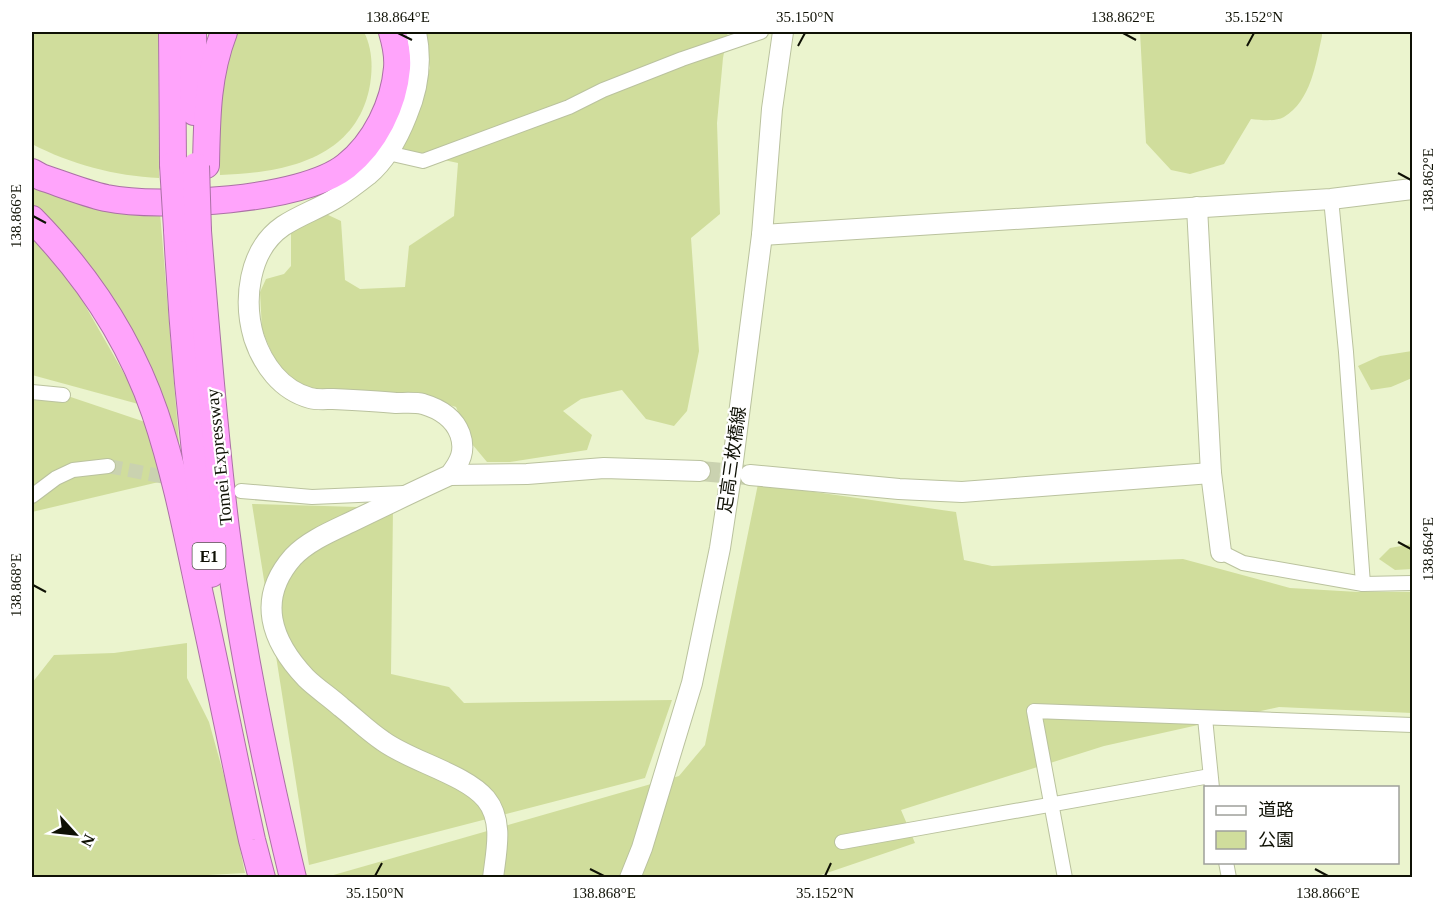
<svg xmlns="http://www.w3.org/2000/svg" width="1444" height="909" font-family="'Times New Roman','Noto Sans JP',serif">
	<rect width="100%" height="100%" fill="#ebf4ce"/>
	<!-- green -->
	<g fill="#d0dd9c">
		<path d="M 32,32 L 158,32 L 159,178 C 115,176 70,164 32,144 Z"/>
		<path d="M 235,32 L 364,32 C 373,50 373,71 369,90 C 353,161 280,173 220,175 L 216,117 L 219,83 Z"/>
		<path d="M 423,32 L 728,32 L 723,58 L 717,123 L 720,214 L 691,238 L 699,351 L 687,411 L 674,426 L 646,419 L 622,390 L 581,399 L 563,411 L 592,435 L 587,450 L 510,462 L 487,462 L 472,444 L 456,407 L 433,400 L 315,393 L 281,374 L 262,330 L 260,292 L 266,279 L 284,274 L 291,266 L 291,230 L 326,214 L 341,221 L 345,280 L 360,289 L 405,287 L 409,246 L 454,216 L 458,163 L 397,150 L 430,68 Z"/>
		<path d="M 1140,32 L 1322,32 L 1322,36 C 1316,63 1311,101 1284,117 C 1275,122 1261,120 1251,119 L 1224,164 L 1190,174 L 1171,170 L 1146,143 Z"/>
		<path d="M 32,182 L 160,212 L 180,455 L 73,251 L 32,206 Z"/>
		<path d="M 32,230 L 58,258 L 142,405 L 32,375 Z"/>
		<path d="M 1412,351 L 1412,378 L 1391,387 L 1371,390 L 1358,366 L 1380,356 Z"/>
		<path d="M 32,384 L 148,423 L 163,481 L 32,512 Z"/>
		<path d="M 758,484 L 956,512 L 964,560 L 992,566 L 1183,559 L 1290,588 L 1358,592 L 1412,592 L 1412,713 L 1279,707 L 1104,746 L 901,810 L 915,843 L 815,877 L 323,878 L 679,776 L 705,745 Z"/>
		<path d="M 252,504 L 393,508 L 391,674 L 449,687 L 464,703 L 672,700 L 645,778 L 309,865 Z"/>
		<path d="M 1412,544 L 1412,569 L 1395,570 L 1379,559 L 1390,548 Z"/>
		<path d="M 187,643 L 187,678 L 209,722 L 228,790 L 245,873 L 153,878 L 32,877 L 32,683 L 54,655 L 114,653 Z"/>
	</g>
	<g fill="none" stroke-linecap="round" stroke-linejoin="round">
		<!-- street-tunnel -->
		<path stroke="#cad2b0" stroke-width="14" stroke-dasharray="14 7" stroke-linecap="butt" d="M 108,466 L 176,479"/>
		<!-- secondary-tunnel -->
		<path stroke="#cad2b0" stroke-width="20" stroke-dasharray="20 10" stroke-linecap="butt" d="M 700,471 L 747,475"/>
		<defs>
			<g id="street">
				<path d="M 388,153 L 423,161 L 569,107 L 603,90 L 682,59 L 761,32"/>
				<path d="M 1331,199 L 1346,352 L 1363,584"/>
				<path d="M 32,392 L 63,395"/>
				<path d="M 241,491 L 312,497 L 404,493"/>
				<path d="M 32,496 L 56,478 L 73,470 L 108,466"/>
				<path d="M 1221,552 L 1243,563 L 1363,584 L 1412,583"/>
				<path d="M 1205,718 L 1212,788"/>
				<path d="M 842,842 L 1210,776"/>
				<path d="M 1226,862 L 1229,878"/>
				<path d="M 1065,878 L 1034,711 L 1412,725"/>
			</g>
			<g id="secondary">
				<path d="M 416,32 C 422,61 419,87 407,115 C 398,138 387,159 368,175 C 356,184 344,194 331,201 C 315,210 298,216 283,226 C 248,250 243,301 254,338 C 263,365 281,390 310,398 C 317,400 326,399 333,399 C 354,400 375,401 396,403 C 405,403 415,402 423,404 C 440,409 454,418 460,434 C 466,451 460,462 450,475 C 417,490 384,506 351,522 C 332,531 308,541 293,557 C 256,599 271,641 306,678 C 316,688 330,697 341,707 C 355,718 368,731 383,741 C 410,761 465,774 486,799 C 504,821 496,852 493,878"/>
				<path d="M 1197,207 L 1211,473 L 1221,552"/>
				<path d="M 762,235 L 1331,199 L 1412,189"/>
				<path d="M 450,475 L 527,474 L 604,468 L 700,471"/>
				<path d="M 750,475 L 899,489 L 962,492 L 1211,473"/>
				<path d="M 630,878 L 642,848 L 692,683 L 720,548 L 732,469 L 762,235 L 772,109 L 783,32"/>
			</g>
			<g id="highway">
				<path d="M 172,32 L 173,165"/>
				<path d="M 193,32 L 194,112"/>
				<path d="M 206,165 C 207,118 207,76 224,32"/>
				<path d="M 32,172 L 41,177 C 62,184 84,193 106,198 C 161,209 302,201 346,166 C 375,143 394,104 397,68 C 398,56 395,42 392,32"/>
				<path d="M 32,219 C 86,274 130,340 155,413 C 175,472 187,534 200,595 C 218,676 234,758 252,840 L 262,878"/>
				<path d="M 177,230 C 183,345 194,460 211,574"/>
				<path d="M 198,231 C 206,331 214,430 226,529 C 241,646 265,763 293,878"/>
			</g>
		</defs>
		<!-- street casing -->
		<use href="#street" stroke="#bac29e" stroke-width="16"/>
		<!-- secondary casing -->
		<use href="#secondary" stroke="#bac29e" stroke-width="22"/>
		<!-- highway casing -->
		<use href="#highway" stroke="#ab71a5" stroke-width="28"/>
		<!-- street -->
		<use href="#street" stroke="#fff" stroke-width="14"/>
		<!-- secondary -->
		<use href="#secondary" stroke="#fff" stroke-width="20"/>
		<!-- highway -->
		<use href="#highway" stroke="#ffa4fb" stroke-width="26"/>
		<defs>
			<g id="highway-bridge">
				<path d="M 173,165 L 177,230"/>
				<path d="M 196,166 L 198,231"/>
			</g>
		</defs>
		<!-- highway-bridge casing -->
		<use href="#highway-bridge" stroke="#ab71a5" stroke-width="28" stroke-linecap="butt"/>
		<!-- highway-bridge -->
		<use href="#highway-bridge" stroke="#ffa4fb" stroke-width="26"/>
	</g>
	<!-- ticks -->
	<path fill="none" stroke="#0f1105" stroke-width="2" d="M 398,33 L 412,40M 1123,33 L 1136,40M 798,46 L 805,33M 1247,46 L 1254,33M 1398,173 L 1411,180M 33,216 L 46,223M 1398,542 L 1411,549M 33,585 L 46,592M 590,869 L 604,876M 1315,869 L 1328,876M 375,876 L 382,863M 825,876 L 831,863"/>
	<g text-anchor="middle" stroke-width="4.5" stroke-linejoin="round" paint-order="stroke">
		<!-- shield labels -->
		<rect fill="#fff" stroke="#575850" stroke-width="1.5" x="192.5" y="543" width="33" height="26" rx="4.5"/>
		<g font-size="16" font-weight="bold" fill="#0f1105">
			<text x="209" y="562">E1</text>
		</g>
		<!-- street labels -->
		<g font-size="18" fill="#0f1105" stroke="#fff">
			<text transform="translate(219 457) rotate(-96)" y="6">Tomei Expressway</text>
			<text transform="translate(732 460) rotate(-82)" y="6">足高三枚橋線</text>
		</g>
	</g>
	<!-- border -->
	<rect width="1444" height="909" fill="none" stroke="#ffffff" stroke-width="66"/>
	<!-- legend -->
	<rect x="1204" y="786" width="195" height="78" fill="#ffffff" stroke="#9fa09b" stroke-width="1.5"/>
	<rect x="1216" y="806" width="30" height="9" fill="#ffffff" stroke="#9fa09b" stroke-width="1.5"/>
	<text x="1258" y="816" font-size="18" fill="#0f1105">道路</text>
	<rect x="1216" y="831" width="30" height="18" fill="#d0dd9c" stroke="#9fa09b" stroke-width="1.5"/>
	<text x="1258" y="846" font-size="18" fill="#0f1105">公園</text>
	<!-- north arrow -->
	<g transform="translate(75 834) rotate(117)" stroke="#ffffff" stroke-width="4.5" paint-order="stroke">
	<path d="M0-4.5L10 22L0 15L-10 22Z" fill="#0f1105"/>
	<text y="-9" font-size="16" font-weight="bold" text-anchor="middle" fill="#0f1105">N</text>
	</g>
	<rect x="33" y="33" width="1378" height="843" fill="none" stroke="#0f1105" stroke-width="2"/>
	<g font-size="15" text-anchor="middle" fill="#0f1105">
		<text x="398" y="22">138.864°E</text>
		<text x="805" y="22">35.150°N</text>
		<text x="1123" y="22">138.862°E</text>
		<text x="1254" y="22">35.152°N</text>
		<text transform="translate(1428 180) rotate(-90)" y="5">138.862°E</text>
		<text transform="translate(16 216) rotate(-90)" y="5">138.866°E</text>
		<text transform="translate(1428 549) rotate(-90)" y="5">138.864°E</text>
		<text transform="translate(16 585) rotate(-90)" y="5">138.868°E</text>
		<text x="375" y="898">35.150°N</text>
		<text x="604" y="898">138.868°E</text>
		<text x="825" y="898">35.152°N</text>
		<text x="1328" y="898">138.866°E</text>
	</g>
</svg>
